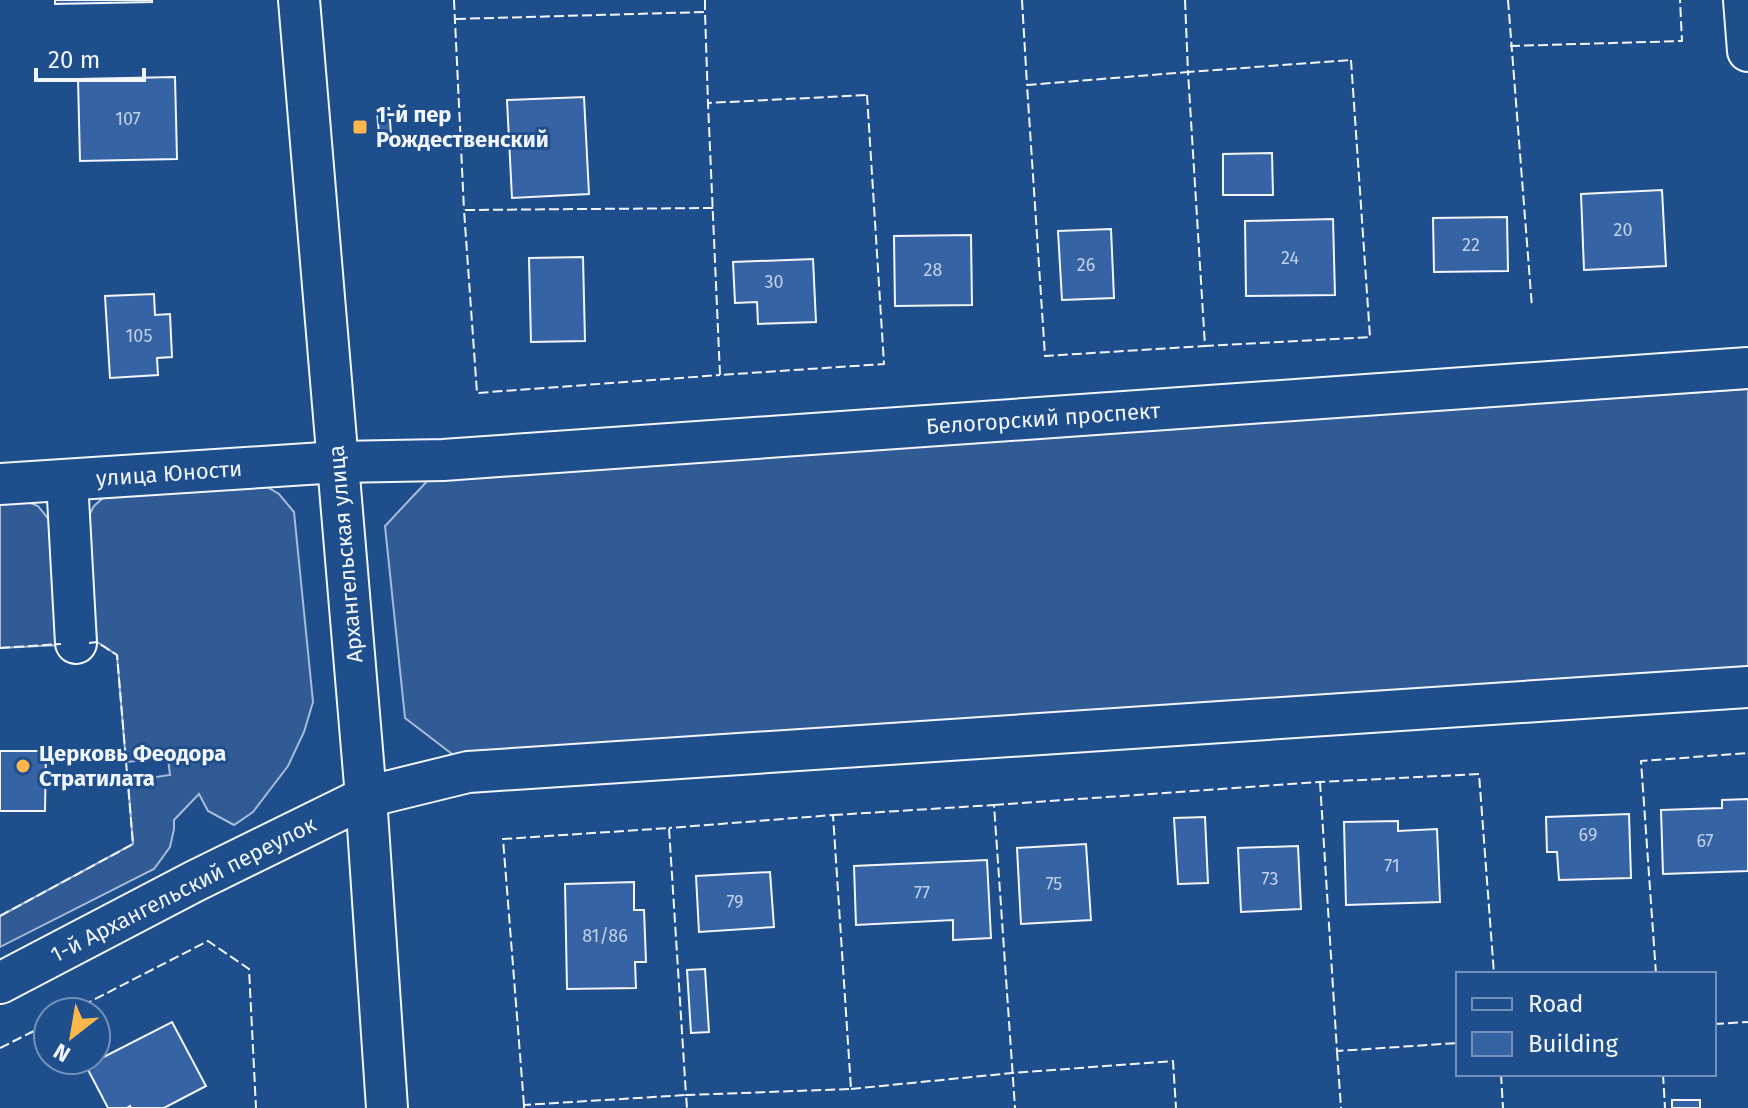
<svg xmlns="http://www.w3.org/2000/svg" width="1748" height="1108" font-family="'Fira Sans',sans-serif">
	<rect width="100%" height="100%" fill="#1f4e8c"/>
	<!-- built -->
	<g fill="#305b95" stroke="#a8bbd7" stroke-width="2">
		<path d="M 1748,389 L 1748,673 L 456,757 L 405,718 L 385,526 L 431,477 Z"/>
		<path d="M 260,483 L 279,494 L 294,512 L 313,702 L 304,732 L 288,766 L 253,812 L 234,825 L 208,811 L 199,794 L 174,820 L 174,829 L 170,847 L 154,869 L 0,947 L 0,916 L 133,844 L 128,781 L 170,775 L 168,758 L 126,762 L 117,655 L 97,642 L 86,521 L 94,506 L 111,491 Z"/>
		<path d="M 20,499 L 38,506 L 50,521 L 59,645 L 0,648 L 0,500 Z"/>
	</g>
	<!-- building -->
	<g fill="#3563a3" stroke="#f2f6ff" stroke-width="2">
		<path d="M 55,0 L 152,0 L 152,2 L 55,4 Z"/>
		<path d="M 175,77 L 177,159 L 80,161 L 78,79 Z"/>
		<path d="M 584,97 L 589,194 L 512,198 L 507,100 Z"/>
		<path d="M 389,108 L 391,134 L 379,135 L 377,109 Z"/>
		<path d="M 1272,153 L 1273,195 L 1223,195 L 1223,154 Z"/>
		<path d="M 1662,190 L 1666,266 L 1584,270 L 1581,194 Z"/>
		<path d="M 1507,217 L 1508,271 L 1434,272 L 1433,218 Z"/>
		<path d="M 1333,219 L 1335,295 L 1246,296 L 1245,221 Z"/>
		<path d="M 1111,229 L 1114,298 L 1062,300 L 1058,231 Z"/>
		<path d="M 971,235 L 972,305 L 895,306 L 894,236 Z"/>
		<path d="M 583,257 L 585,341 L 531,342 L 529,258 Z"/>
		<path d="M 813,259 L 816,322 L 758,324 L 757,302 L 735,303 L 733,262 Z"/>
		<path d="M 154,294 L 155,315 L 170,314 L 172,357 L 157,358 L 158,375 L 110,378 L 105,296 Z"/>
		<path d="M 0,751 L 46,751 L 45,811 L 0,811 Z"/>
		<path d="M 1748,799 L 1748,871 L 1663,874 L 1661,810 L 1722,808 L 1722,800 Z"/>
		<path d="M 1629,814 L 1631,878 L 1559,880 L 1557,852 L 1547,852 L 1546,817 Z"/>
		<path d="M 1205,817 L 1208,883 L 1178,884 L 1174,818 Z"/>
		<path d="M 1398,821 L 1398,831 L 1437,829 L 1440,902 L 1346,905 L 1344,822 Z"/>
		<path d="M 1086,844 L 1091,920 L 1021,924 L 1017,848 Z"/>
		<path d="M 1298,846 L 1301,909 L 1241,912 L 1238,848 Z"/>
		<path d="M 987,860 L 991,938 L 953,940 L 953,920 L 856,925 L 854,866 Z"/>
		<path d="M 770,872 L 774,927 L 699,932 L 696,876 Z"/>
		<path d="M 634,882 L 634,910 L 644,910 L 646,962 L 635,962 L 636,988 L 567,989 L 565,884 Z"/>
		<path d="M 705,969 L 709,1032 L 691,1033 L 687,970 Z"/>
		<path d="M 172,1022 L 206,1086 L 164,1108 L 131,1108 L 130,1106 L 127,1108 L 108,1108 L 86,1066 Z"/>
		<rect x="1672" y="1100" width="28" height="8"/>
	</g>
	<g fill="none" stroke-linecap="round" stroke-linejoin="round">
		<defs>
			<g id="minor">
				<path d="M 299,0 L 366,797 L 387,1108"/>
				<path d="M 1744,0 L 1748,51"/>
				<path d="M 67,480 L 76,643"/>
				<path d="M 0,484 L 338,462 L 443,460 L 1748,368"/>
				<path d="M 0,983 L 195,881 L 366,797 L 468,772 L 1748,687"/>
			</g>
		</defs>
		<!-- minor casing -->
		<use href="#minor" stroke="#f2f6ff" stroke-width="44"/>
		<!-- minor -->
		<use href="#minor" stroke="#1f4e8c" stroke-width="40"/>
		<!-- fence -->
		<g stroke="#f2f6ff" stroke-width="2" stroke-dasharray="10 4" stroke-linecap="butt">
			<path d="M 454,0 L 464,210"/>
			<path d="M 705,0 L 705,12"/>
			<path d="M 1022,0 L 1027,85"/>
			<path d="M 1185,0 L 1188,72 L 1027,85 L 1045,356 L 1205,346"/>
			<path d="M 1508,0 L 1532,307"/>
			<path d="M 456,19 L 705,12 L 708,103"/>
			<path d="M 1510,46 L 1682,41 L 1680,0"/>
			<path d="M 1351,60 L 1370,337 L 1205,346 L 1188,72 Z"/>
			<path d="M 867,95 L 884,364 L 720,375 L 708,103 Z"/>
			<path d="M 713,208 L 464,210 L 477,393 L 720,375"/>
			<path d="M 0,648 L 61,644"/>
			<path d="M 1320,782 L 1337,1051 L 1458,1043"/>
			<path d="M 994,805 L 1320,782 L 1479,774 L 1494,974"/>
			<path d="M 833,815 L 994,805 L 1015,1108"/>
			<path d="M 0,916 L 133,844 L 117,655 L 97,642 L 89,643"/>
			<path d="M 1656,974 L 1641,761 L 1748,753"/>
			<path d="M 70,1012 L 208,941 L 249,969 L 256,1108"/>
			<path d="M 1714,1024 L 1748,1022"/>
			<path d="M 0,1048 L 48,1024"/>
			<path d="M 1337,1051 L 1341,1108"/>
			<path d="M 1501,1074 L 1503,1108"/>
			<path d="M 1663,1074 L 1665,1108"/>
			<path d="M 851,1089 L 1012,1073 L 1173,1061 L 1176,1108"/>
			<path d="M 524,1105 L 503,839 L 669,828 L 686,1095 L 851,1089 L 833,815 L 669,828"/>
			<path d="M 524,1108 L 524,1105 L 686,1095 L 687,1108"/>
		</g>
	</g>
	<!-- markers -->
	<g fill="#ffb74d" stroke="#1f4e8c" stroke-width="3">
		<rect x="352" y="119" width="16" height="16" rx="4"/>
		<circle cx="23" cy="766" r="8"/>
	</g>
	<g text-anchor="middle" stroke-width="6" stroke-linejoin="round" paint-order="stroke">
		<!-- number labels -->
		<g font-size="18" fill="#c3d1e8">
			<text x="128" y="125">107</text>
			<text x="1623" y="236">20</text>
			<text x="1471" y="251">22</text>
			<text x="1290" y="264">24</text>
			<text x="1086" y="271">26</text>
			<text x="933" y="276">28</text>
			<text x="774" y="288">30</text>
			<text x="139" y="342">105</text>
			<text x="1588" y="841">69</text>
			<text x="1705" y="847">67</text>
			<text x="1392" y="872">71</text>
			<text x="1270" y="885">73</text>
			<text x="1054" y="890">75</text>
			<text x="922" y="899">77</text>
			<text x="735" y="908">79</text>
			<text x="605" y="942">81/86</text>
		</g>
		<!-- poi labels -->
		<g font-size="22" font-weight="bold" fill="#f2f6ff" stroke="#1f4e8c" text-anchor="start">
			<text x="376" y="122">1-й пер<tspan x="376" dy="25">Рождественский</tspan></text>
			<text x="39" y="761">Церковь Феодора<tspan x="39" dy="25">Стратилата</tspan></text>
		</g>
		<!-- street labels -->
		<g font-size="22" fill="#f2f6ff" stroke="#1f4e8c">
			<text transform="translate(1043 418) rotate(-4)" y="8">Белогорский проспект</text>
			<text transform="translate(169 473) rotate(-4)" y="8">улица Юности</text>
			<text transform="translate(345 554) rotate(-95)" y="8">Архангельская улица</text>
			<text transform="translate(183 889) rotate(-27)" y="8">1-й Архангельский переулок</text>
		</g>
	</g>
	<!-- legend -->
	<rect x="1456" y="972" width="260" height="104" fill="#1f4e8c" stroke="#7391ba" stroke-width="2"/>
	<rect x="1472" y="998" width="40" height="12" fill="#1f4e8c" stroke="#7391ba" stroke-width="2"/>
	<text x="1528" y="1012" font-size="24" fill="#f2f6ff">Road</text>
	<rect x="1472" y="1032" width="40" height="24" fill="#3563a3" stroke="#7391ba" stroke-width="2"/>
	<text x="1528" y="1052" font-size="24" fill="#f2f6ff">Building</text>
	<!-- north arrow -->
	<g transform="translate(72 1036) rotate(211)"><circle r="38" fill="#1f4e8c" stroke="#7391ba" stroke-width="2"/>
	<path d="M0-6L14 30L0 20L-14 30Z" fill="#ffb74d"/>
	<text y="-12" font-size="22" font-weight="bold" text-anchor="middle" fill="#f2f6ff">N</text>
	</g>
	<!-- scale -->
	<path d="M36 68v12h108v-12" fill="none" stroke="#f2f6ff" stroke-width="4"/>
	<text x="48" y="68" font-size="24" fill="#f2f6ff" stroke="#1f4e8c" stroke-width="6" paint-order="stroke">20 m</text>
</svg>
